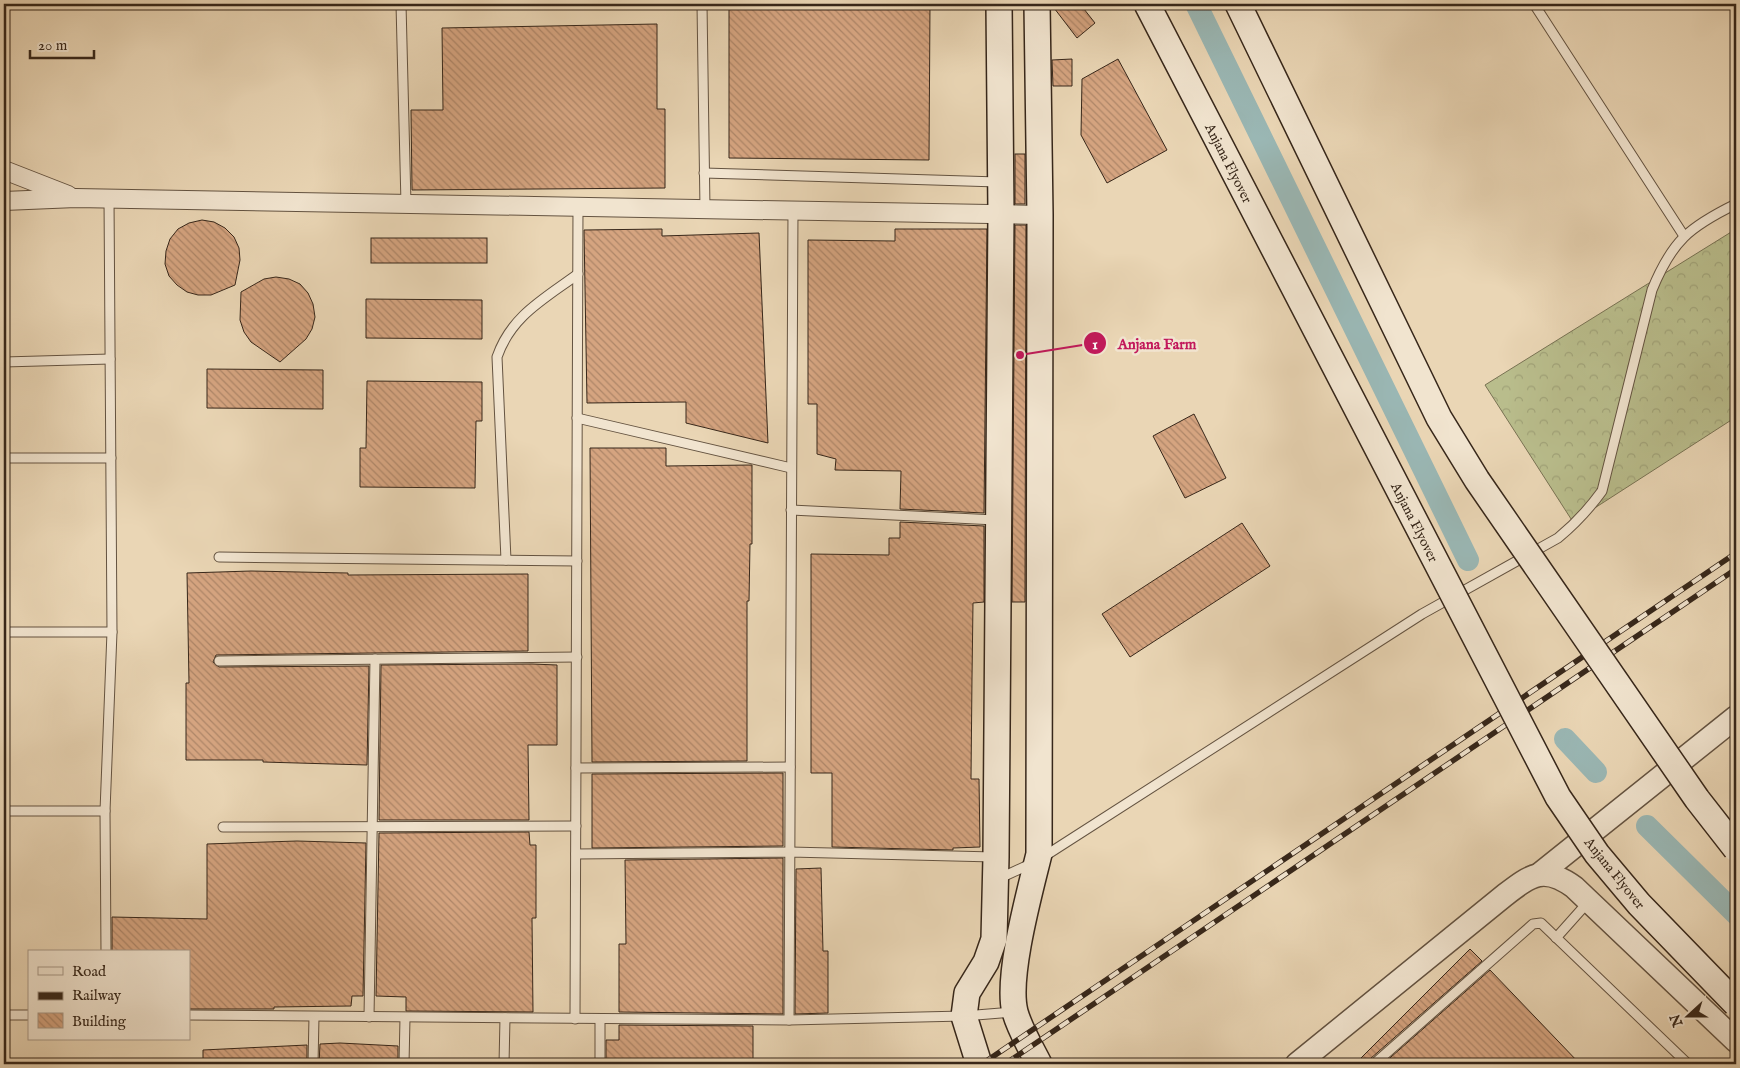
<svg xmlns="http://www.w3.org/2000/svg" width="1740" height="1068" font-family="'IM FELL English',serif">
	<defs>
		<pattern id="forest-crowns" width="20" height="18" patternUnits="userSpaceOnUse" patternTransform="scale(1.25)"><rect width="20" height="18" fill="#b9bd8c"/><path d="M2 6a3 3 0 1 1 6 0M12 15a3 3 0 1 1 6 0" fill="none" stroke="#a0a278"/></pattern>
		<pattern id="building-back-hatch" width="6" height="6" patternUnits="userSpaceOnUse" patternTransform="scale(1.25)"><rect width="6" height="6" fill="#d5a480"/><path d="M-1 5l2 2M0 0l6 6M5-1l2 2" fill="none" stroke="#ae8668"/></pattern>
	</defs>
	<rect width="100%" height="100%" fill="#ead6b5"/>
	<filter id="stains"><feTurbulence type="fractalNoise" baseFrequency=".004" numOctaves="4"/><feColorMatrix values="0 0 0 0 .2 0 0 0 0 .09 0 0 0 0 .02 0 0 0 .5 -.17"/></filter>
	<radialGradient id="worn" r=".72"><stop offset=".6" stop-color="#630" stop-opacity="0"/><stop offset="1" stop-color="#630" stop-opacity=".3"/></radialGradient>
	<!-- forest -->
	<path fill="url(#forest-crowns)" stroke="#787253" d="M 1736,229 L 1736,417 L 1573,522 L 1485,385 Z"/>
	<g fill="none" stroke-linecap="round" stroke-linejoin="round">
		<!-- canal -->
		<g stroke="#9ab7b4" stroke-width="22">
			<path d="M 1196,4 L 1468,560"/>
			<path d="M 1565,739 L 1596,772"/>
			<path d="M 1647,826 L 1736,914"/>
		</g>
	</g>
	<!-- building -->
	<g fill="url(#building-back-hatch)" stroke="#37271a">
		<path d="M 729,4 L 930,4 L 929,160 L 729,158 Z"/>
		<path d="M 1051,4 L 1080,4 L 1095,23 L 1077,38 Z"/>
		<path d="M 657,24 L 657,109 L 665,109 L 665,188 L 412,190 L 411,110 L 443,110 L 442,28 Z"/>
		<path d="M 1072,59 L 1072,86 L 1053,86 L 1052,60 Z"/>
		<path d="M 1118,59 L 1167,150 L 1107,183 L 1081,135 L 1082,79 Z"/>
		<rect x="1015" y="154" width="10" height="50"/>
		<path d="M 202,220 L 214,222 L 225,228 L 234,237 L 239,248 L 240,260 L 235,285 L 211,295 L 198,295 L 187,292 L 177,285 L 169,276 L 165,264 L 166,251 L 170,239 L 178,229 L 189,223 Z"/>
		<path d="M 1015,225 L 1026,225 L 1025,602 L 1012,602 Z"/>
		<path d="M 662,229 L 662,236 L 759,233 L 768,443 L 686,423 L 686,402 L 587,403 L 584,230 Z"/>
		<path d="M 895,229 L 987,229 L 984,513 L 900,509 L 901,471 L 835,470 L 836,459 L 817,454 L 817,404 L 808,404 L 808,240 L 895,241 Z"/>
		<rect x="371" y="238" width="116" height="25"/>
		<path d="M 276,277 L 289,279 L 300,284 L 308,293 L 313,304 L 315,317 L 312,329 L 306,339 L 280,362 L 251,342 L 244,332 L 240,320 L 241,292 L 264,279 Z"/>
		<path d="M 366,299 L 482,300 L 482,339 L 366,338 Z"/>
		<path d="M 207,369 L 323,370 L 323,409 L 207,408 Z"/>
		<path d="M 367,381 L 482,382 L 482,421 L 476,421 L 475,488 L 360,487 L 360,448 L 366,448 Z"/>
		<path d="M 1194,414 L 1226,478 L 1185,498 L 1153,436 Z"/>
		<path d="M 590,448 L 666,448 L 666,466 L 752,465 L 752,544 L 750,544 L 749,601 L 747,601 L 747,761 L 592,762 Z"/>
		<path d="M 900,522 L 984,526 L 984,602 L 973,603 L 972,678 L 971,779 L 979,779 L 980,847 L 953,848 L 953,850 L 832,847 L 832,773 L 811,773 L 811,554 L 889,555 L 889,538 L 900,538 Z"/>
		<path d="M 1242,523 L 1270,566 L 1130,657 L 1102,614 Z"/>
		<path d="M 251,571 L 348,573 L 348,575 L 528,574 L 528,651 L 216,655 L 213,662 L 219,667 L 369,666 L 367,765 L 263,762 L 263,760 L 186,760 L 186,683 L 189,683 L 187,573 Z"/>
		<path d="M 532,664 L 557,665 L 557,745 L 528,745 L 529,820 L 379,820 L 381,665 Z"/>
		<path d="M 783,773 L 783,846 L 592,848 L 592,774 Z"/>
		<path d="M 529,832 L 530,845 L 536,845 L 536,918 L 532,918 L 533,1012 L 406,1011 L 406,997 L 376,996 L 379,833 Z"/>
		<path d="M 297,841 L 366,843 L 363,996 L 352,996 L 351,1006 L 274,1007 L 274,1009 L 189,1009 L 189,952 L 112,952 L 112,917 L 207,919 L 207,844 Z"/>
		<path d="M 783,858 L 783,1014 L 619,1012 L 619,944 L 626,944 L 625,860 Z"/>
		<path d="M 821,868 L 823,951 L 828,951 L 828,1013 L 795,1014 L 796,869 Z"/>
		<path d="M 1470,949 L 1482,961 L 1370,1059 L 1368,1064 L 1355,1064 Z"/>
		<path d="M 1490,970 L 1580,1064 L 1383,1064 Z"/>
		<path d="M 619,1025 L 753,1026 L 753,1064 L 606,1064 L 606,1040 L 619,1040 Z"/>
		<path d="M 340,1043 L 398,1046 L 398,1064 L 319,1064 L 320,1044 Z"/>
		<path d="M 307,1045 L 307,1064 L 203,1064 L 203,1050 Z"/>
	</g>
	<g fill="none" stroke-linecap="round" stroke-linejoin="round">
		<defs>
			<g id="service">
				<path d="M 401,4 L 406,204"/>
				<path d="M 702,4 L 705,209"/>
				<path d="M 1534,4 L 1684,236"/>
				<path d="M 704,173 L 998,182"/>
				<path d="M 4,362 L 110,359"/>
				<path d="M 577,418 L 791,468"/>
				<path d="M 4,458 L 111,458"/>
				<path d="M 791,510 L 996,520"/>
				<path d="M 219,557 L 577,561"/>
				<path d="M 506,560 L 497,357 C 511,316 544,299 578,274"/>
				<path d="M 4,632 L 112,632"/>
				<path d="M 219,661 L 577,657"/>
				<path d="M 576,768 L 790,767"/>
				<path d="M 4,811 L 105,811"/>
				<path d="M 223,827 L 576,826"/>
				<path d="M 576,854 L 790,852 L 994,857"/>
				<path d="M 998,879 L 1037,861 L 1422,614 L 1558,538 C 1575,524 1589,509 1602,491 L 1652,290 C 1672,241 1689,227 1736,204"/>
				<path d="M 1556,938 L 1589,901"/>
				<path d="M 106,952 L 105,811 L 112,632 L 109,199"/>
				<path d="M 4,1015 L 29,1015"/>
				<path d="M 189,1015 L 789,1020 L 964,1016 L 1013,1012"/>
				<path d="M 369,1017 L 375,659"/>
				<path d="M 575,1019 L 578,207"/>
				<path d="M 600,1019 L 600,1064"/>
				<path d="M 789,1020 L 793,210"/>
				<path d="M 313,1064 L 314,1017"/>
				<path d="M 404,1064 L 405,1018"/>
				<path d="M 504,1064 L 505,1018"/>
				<path d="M 1374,1064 L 1533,924 L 1541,923 L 1688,1064"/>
			</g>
			<g id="minor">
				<path d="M 4,170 L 68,195"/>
				<path d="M 4,201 L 76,198 L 1040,215"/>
			</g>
			<g id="tertiary">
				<path d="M 1541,873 L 1736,717"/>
				<path d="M 1297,1064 L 1505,895 C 1531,875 1544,865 1574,887 L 1736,1041"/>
			</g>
			<g id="secondary">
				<path d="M 1037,4 L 1040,215 L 1039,854 C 1030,891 1006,977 1015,1012 C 1020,1030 1031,1048 1039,1064"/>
				<path d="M 979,1064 L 964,1016 L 967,993 L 986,962 L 994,939 L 996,857 L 1001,214 L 999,4"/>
			</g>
		</defs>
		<!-- service casing -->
		<use href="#service" stroke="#645341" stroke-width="11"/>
		<!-- minor casing -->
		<use href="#minor" stroke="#645341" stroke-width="20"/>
		<!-- tertiary casing -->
		<use href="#tertiary" stroke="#645341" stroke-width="25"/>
		<!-- secondary casing -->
		<use href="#secondary" stroke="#37271a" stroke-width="28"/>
		<!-- service -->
		<use href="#service" stroke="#f1e4cf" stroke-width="9"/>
		<!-- minor -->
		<use href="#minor" stroke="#f1e4cf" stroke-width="18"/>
		<!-- tertiary -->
		<use href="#tertiary" stroke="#f1e4cf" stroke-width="22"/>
		<!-- secondary -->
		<use href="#secondary" stroke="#f1e4cf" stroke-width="25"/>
		<defs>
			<g id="rail">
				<path d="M 982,1064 L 1736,553"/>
				<path d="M 1005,1064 L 1736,569"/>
			</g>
		</defs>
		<!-- rail casing -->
		<use href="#rail" stroke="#37271a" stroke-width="5.5"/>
		<!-- rail -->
		<use href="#rail" stroke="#f1e4cf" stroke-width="4" stroke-dasharray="11" stroke-linecap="butt"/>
		<defs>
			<g id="secondary-bridge">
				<path d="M 1147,4 L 1558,797 L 1597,854 L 1639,904 L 1736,1004"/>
				<path d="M 1238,4 L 1439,418 L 1477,480 L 1697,799 L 1736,849"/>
			</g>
		</defs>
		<!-- secondary-bridge casing -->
		<use href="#secondary-bridge" stroke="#37271a" stroke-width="28" stroke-linecap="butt"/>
		<!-- secondary-bridge -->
		<use href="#secondary-bridge" stroke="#f1e4cf" stroke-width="25"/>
	</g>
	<g text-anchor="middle" stroke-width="5" stroke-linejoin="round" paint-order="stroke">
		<!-- street labels -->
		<g font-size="14" fill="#37271a" stroke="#f1e4cf">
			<text transform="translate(1229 163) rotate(63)" y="5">Anjana Flyover</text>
			<text transform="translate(1415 522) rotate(63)" y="5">Anjana Flyover</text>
			<text transform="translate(1615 873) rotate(51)" y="5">Anjana Flyover</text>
		</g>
	</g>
	<!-- callouts -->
	<path fill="none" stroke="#c2185b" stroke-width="2" d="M1020 355L1095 343"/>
	<g fill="#c2185b" stroke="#f1e4cf" stroke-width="2">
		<circle cx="1020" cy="355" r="5"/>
		<circle cx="1095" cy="343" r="12"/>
	</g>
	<g font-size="15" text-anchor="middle" font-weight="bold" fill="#fff">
		<text x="1095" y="349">1</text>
	</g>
	<g font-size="15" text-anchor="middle" font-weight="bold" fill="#c2185b" stroke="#f1e4cf" stroke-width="5" stroke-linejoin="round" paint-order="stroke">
		<text x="1157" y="349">Anjana Farm</text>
	</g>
	<!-- margin -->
	<rect width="1740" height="1068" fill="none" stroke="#ead6b5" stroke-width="20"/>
	<rect x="5" y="5" width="1730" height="1058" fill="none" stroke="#37271a" stroke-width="2.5"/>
	<rect x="10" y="10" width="1720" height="1048" fill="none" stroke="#37271a"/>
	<!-- legend -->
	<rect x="28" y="950" width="162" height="90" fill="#f1e4cf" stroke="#a79887"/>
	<rect x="38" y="967" width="25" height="8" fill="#f1e4cf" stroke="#a79887"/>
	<text x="72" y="976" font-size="15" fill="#37271a">Road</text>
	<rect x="38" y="992" width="25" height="8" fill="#37271a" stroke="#a79887"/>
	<text x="72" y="1000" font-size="15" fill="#37271a">Railway</text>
	<rect x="38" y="1013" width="25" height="15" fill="url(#building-back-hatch)" stroke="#a79887"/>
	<text x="72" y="1026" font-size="15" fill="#37271a">Building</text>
	<!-- north arrow -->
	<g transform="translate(1688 1016) rotate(249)" stroke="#f1e4cf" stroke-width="4" paint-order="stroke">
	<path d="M0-4L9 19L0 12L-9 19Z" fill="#37271a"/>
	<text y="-8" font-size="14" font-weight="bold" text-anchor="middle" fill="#37271a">N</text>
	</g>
	<!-- scale -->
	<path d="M30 50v8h64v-8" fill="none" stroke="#37271a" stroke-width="2.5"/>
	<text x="38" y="50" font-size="15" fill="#37271a" stroke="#f1e4cf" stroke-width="4" paint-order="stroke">20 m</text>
	<rect width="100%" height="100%" filter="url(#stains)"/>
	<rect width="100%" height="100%" fill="url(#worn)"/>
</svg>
